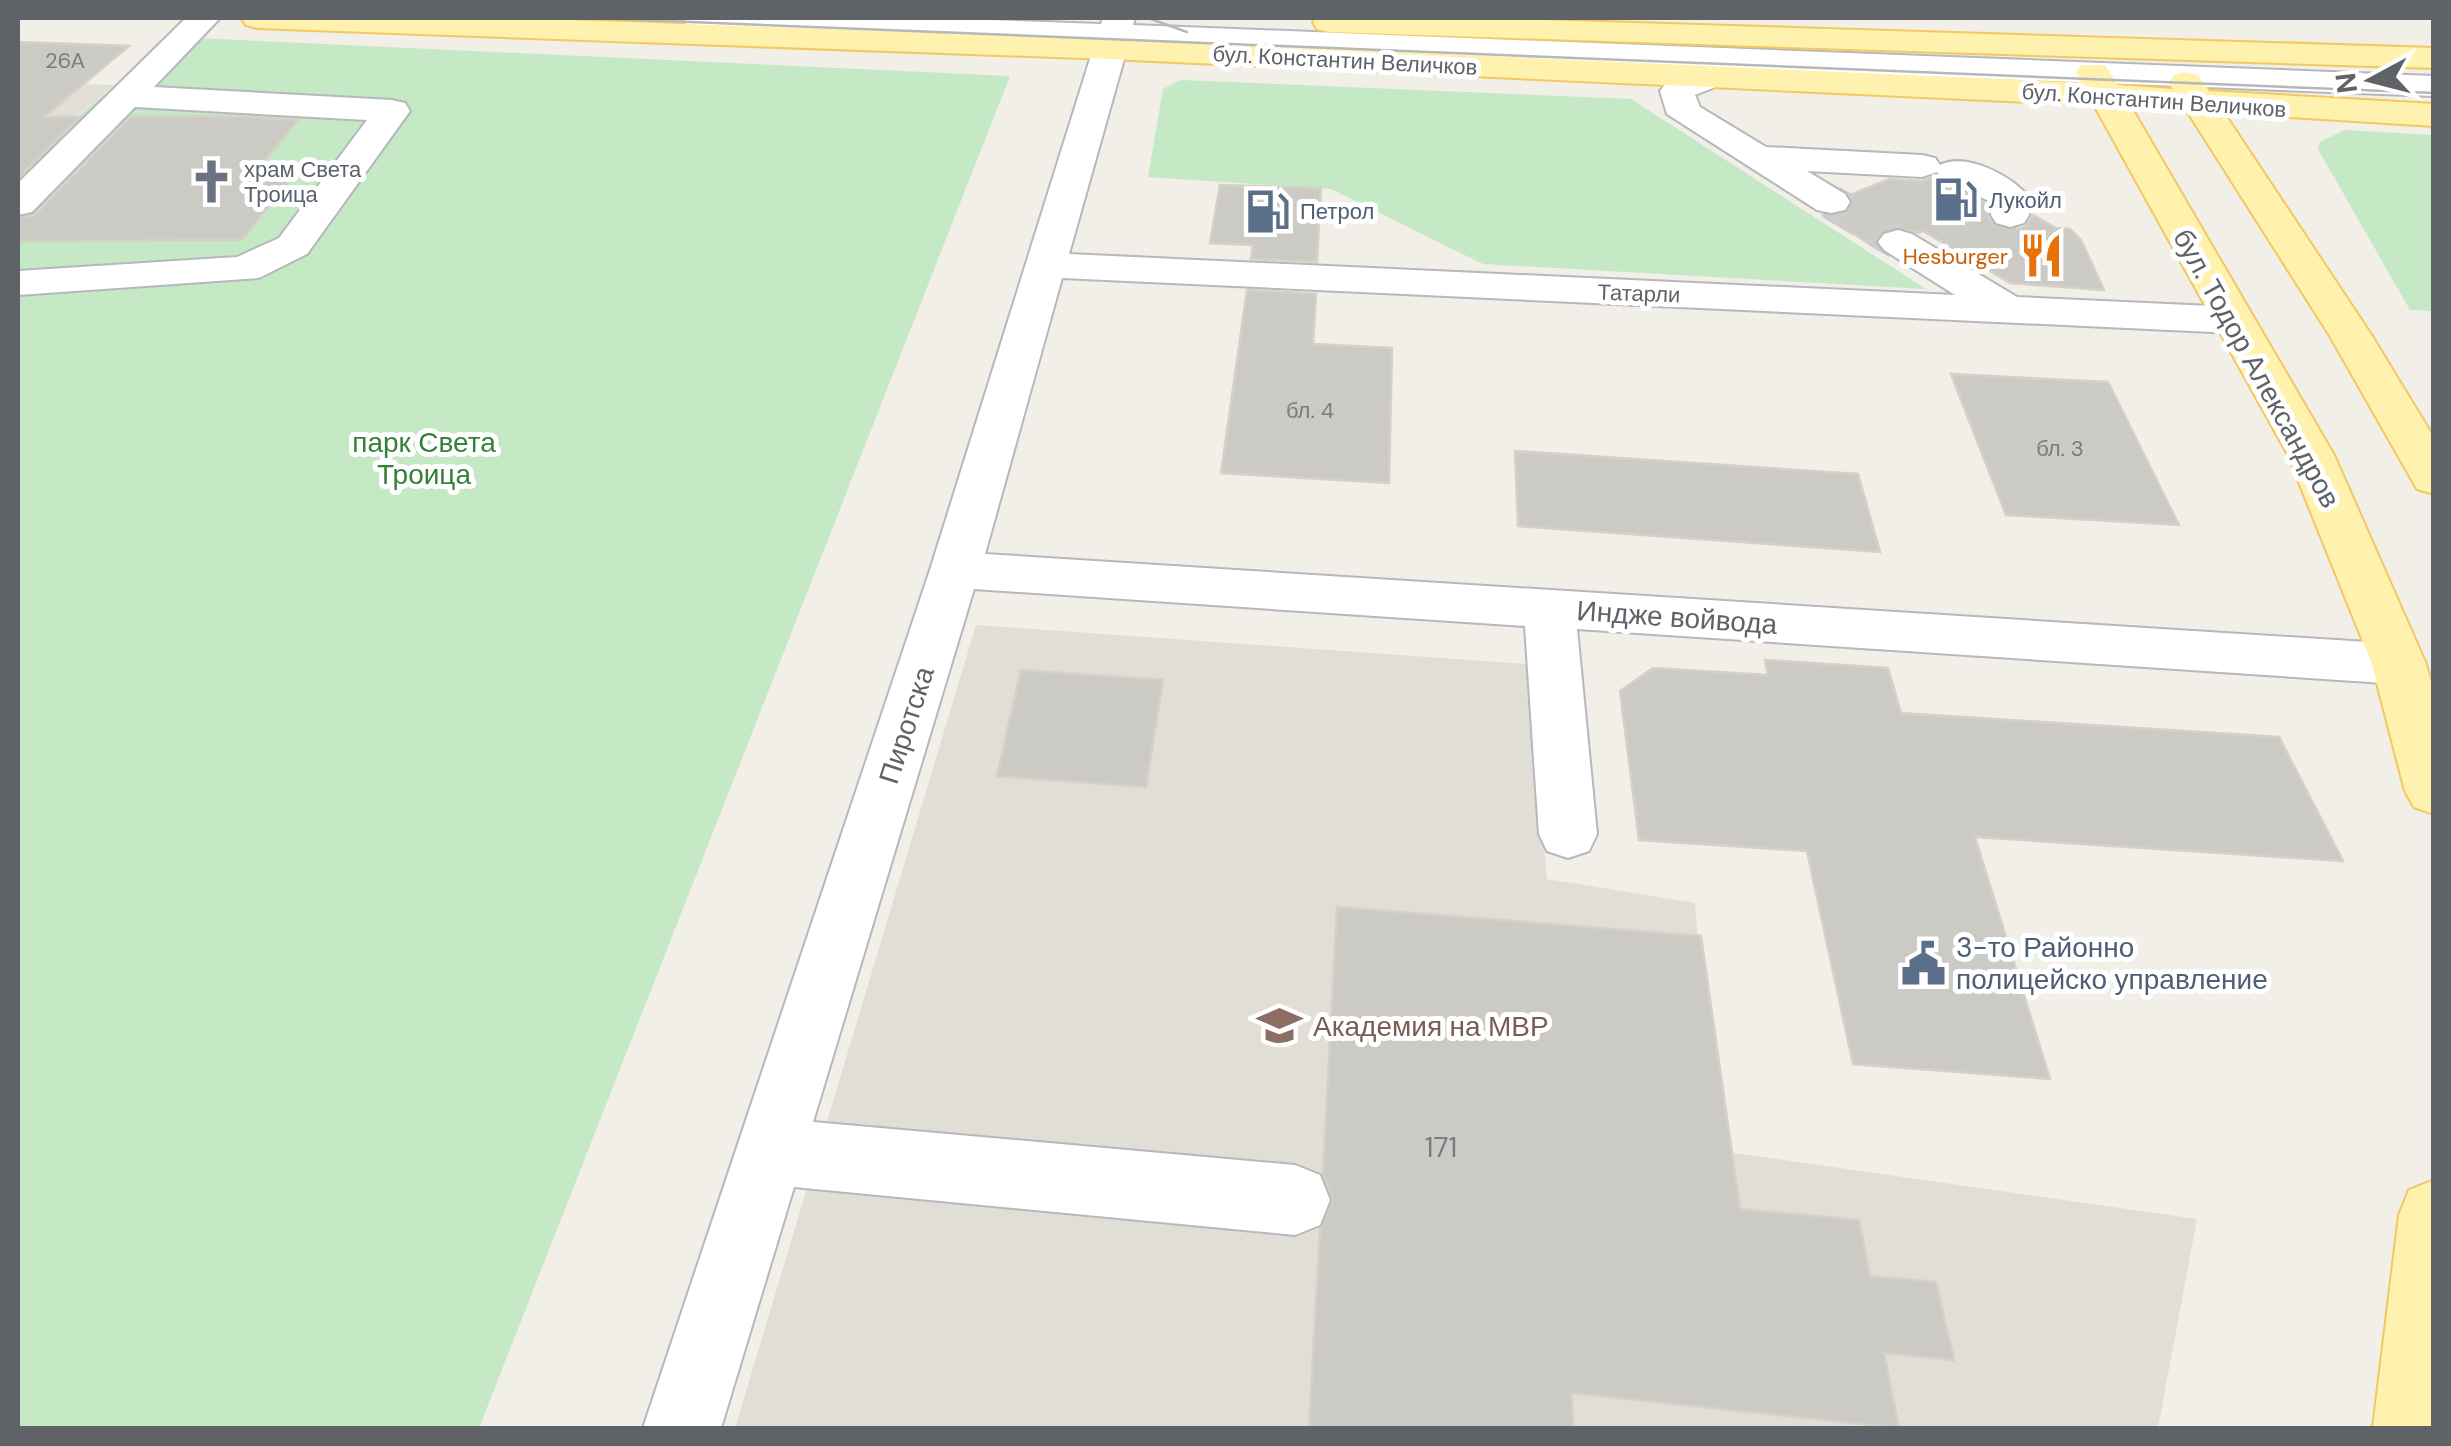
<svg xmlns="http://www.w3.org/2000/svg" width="2451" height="1446" font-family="'DM Sans',sans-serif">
	<rect width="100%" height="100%" fill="#f1efe8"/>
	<!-- education -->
	<g fill="#e1ded6">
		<path d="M 18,82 L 114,85 L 18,165 Z"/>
		<path d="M 976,625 L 1526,664 L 1547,879 L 1695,903 L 1714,1150 L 2197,1219 L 2158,1428 L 735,1428 Z"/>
	</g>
	<!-- green -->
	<g fill="#c5e8c5">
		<path d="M 174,37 L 1010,76 L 479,1428 L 18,1428 L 18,165 Z"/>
		<path d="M 1181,80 L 1631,99 L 1926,289 L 1483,264 L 1331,189 L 1148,177 L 1163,89 Z"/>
		<path d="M 2345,130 L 2433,135 L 2433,311 L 2410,310 L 2318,149 L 2320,142 Z"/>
	</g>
	<!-- building -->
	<g fill="#cccac5" stroke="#d6d1c6" stroke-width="2.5">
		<path d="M 18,42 L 129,46 L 44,117 L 80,117 L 18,178 Z"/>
		<path d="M 235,116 L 298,120 L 250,178 L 291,178 L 242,240 L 18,241 L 18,218 L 35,215 L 131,117 Z"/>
		<path d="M 1936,176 L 1987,204 L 1988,217 L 1995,227 L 2009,231 L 2025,227 L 2033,215 L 2056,228 L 2070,229 L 2081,240 L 2104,290 L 2010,283 L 1923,231 L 1918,233 L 1899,226 L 1881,232 L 1874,242 L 1879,250 L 1824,215 L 1846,214 L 1853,204 L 1850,195 L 1889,179 L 1922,181 Z"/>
		<path d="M 1220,185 L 1321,188 L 1317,262 L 1251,259 L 1253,245 L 1210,243 Z"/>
		<path d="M 1247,290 L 1316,294 L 1313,344 L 1392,348 L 1389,483 L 1221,473 Z"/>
		<path d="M 1951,374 L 2108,382 L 2179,525 L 2006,515 Z"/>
		<path d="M 1515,451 L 1858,474 L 1880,552 L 1518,526 Z"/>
		<path d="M 1765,660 L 1888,668 L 1901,713 L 2279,737 L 2343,861 L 1975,837 L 2050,1079 L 1853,1064 L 1807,851 L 1639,840 L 1620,691 L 1653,668 L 1768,675 Z"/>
		<path d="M 1021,670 L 1163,680 L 1146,787 L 997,776 Z"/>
		<path d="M 1337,907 L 1701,936 L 1740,1209 L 1859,1220 L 1870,1276 L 1936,1282 L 1954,1360 L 1884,1353 L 1899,1428 L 1571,1393 L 1574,1428 L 1309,1428 L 1320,1229 L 1333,1201 L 1323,1173 Z"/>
	</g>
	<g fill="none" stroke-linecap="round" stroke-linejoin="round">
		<!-- minor-tunnel -->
		<g stroke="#ccccc8" stroke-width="35" stroke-dasharray="35 18" stroke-linecap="butt">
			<path d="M 1831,202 L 1898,242"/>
			<path d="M 1944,243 L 2010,215"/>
		</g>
		<defs>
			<g id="minor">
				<path d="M 186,18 L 220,18 L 154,87 L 392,100 L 405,103 L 410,111 L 307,254 L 259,278 L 18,295 L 18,271 L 237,257 L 279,238 L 367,120 L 135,107 L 32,212 L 18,215 L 18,183 Z"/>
				<path d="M 682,18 L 936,18 L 1101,24 L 1103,18 L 1135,18 L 1133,25 L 2434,76 L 2434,96 L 1716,68 L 1728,77 L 1723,84 L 1695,95 L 1700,107 L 1766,147 L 1922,155 L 1935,158 L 1940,165 C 1966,152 2014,176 2030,199 L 2029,215 L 2024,223 L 2010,227 L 1996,223 L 1991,215 L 1991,202 L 1942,179 L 1937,172 L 1922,177 L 1807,171 L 1845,194 L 1850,202 L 1845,210 L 1831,213 L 1817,210 L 1667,114 L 1660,91 C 1670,76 1687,70 1705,68 L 1128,45 L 1069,254 L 1955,295 L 1884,250 L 1878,242 L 1884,234 L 1898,230 L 1912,234 L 2017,297 L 2233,307 L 2248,311 L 2254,320 L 2248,329 L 2233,333 L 1062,278 L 985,554 L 2399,644 L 2418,650 L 2426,664 L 2418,678 L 2399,684 L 1577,629 L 1597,834 L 1589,851 L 1568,858 L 1547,851 L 1539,834 L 1525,626 L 974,589 L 813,1122 L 1295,1165 L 1320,1175 L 1330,1200 L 1320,1225 L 1295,1235 L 794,1187 L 721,1428 L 643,1428 L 930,570 L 1095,43 L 698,28 L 687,25 Z"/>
			</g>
			<g id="major">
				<path d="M 241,18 L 513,18 L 1109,39 L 2082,83 L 2076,72 L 2081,65 L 2105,65 L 2118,85 L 2173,89 L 2169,82 L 2174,75 L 2186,72 L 2198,75 L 2209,91 L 2434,104 L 2434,126 L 2224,113 L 2372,336 L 2434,438 L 2434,494 L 2417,489 L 2330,336 L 2187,111 L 2131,107 L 2334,455 L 2426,664 L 2434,691 L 2434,814 L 2414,807 L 2405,791 L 2372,664 L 2288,455 L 2094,105 L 1109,59 L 257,28 L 246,25 Z"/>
				<path d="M 1316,18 L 1474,18 L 2434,48 L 2434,68 L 1329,32 L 1317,29 L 1313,22 Z"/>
				<path d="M 2434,1180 L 2434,1428 L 2373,1428 L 2399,1215 L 2409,1190 Z"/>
			</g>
		</defs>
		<!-- minor casing -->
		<use href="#minor" stroke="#b5b8bc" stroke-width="4"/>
		<!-- major casing -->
		<use href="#major" stroke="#f2c960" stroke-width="4"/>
		<!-- minor -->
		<use href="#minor" fill="#fff" fill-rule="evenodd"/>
		<!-- major -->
		<use href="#major" fill="#fff2af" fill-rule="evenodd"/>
		<!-- tram -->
		<g stroke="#b6b7b8" stroke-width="2.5">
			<path d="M 592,18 L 2434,93"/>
			<path d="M 1148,18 L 1187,32"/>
		</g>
	</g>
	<!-- icons -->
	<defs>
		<symbol id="church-bare" viewBox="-9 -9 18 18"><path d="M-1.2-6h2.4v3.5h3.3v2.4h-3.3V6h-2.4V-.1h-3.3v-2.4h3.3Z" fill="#6b7280" stroke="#fff" stroke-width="2.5" paint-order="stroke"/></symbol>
		<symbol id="fuel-bare" viewBox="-9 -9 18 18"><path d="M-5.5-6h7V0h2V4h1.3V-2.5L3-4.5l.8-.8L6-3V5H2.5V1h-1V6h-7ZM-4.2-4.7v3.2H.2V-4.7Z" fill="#5c6f8a" stroke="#fff" stroke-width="2.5" paint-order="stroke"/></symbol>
		<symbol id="restaurant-bare" viewBox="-9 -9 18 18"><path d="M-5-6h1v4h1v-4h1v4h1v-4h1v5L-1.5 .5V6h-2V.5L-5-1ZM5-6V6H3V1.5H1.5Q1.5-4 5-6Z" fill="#e8710a" stroke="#fff" stroke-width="2.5" paint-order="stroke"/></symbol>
		<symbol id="civic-bare" viewBox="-9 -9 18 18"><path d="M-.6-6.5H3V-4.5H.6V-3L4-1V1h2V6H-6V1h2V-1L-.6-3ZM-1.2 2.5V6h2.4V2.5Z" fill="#5c6f8a" stroke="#fff" stroke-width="2.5" paint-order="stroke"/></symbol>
		<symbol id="university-bare" viewBox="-9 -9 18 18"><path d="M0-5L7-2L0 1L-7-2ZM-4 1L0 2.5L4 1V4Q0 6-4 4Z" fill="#8d6e63" stroke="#fff" stroke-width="2.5" paint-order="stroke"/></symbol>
	</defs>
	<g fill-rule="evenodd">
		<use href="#church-bare" x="180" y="150" width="63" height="63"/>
		<use href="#fuel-bare" x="1924" y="168" width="63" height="63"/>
		<use href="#fuel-bare" x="1236" y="180" width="63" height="63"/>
		<use href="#restaurant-bare" x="2010" y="224" width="63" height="63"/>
		<use href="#civic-bare" x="1892" y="932" width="63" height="63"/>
		<use href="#university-bare" x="1248" y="994" width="63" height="63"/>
	</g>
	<g text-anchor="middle" stroke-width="10" stroke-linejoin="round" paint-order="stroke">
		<!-- number labels -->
		<g font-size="22" fill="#7a7d7f">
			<text x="65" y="68">26A</text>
			<text x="1310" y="418">бл. 4</text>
			<text x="2060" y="456">бл. 3</text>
		</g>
		<!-- far-street labels -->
		<g font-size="22" fill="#5f6368" stroke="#fff">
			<text transform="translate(1345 60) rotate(3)" y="8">бул. Константин Величков</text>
			<text transform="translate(2154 100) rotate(4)" y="8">бул. Константин Величков</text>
			<text transform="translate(1639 293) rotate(2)" y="8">Татарли</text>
		</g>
		<!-- far-worship labels -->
		<g font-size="22" fill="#5b616d" stroke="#fff" text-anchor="start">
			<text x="244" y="177">храм Света<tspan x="244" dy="25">Троица</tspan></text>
		</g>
		<!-- far-service labels -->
		<g font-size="22" fill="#4e5e75" stroke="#fff" text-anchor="start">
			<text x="1989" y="208">Лукойл</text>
			<text x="1300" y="219">Петрол</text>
		</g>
		<!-- far-food labels -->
		<g font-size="22" fill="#c56008" stroke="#fff" text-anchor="end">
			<text x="2008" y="264">Hesburger</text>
		</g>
		<!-- street labels -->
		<g font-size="28" fill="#5f6368" stroke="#fff">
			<text transform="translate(2257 368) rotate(61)" y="10">бул. Тодор Александров</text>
			<text transform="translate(1677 617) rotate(4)" y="10">Индже войвода</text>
			<text transform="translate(906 725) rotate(-72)" y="10">Пиротска</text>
		</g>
		<!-- park labels -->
		<g font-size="28" fill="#348238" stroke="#fff">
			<text x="424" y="452">парк Света<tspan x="424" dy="32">Троица</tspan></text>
		</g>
		<!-- service labels -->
		<g font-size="28" fill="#4e5e75" stroke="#fff" text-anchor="start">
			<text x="1956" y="957">3-то Районно<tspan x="1956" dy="32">полицейско управление</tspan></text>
		</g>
		<!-- education labels -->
		<g font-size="28" fill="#785e54" stroke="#fff" text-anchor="start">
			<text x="1313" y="1036">Академия на МВР</text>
		</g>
		<!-- near-number labels -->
		<g font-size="28" fill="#7a7d7f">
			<text x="1441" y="1157">171</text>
		</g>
	</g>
	<!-- border -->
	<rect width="2451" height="1446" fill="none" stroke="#5f6368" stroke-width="40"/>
	<!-- north arrow -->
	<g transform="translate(2371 80) rotate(263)" stroke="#ffffff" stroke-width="8" paint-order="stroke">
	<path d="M0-8L18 38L0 25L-18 38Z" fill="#5f6368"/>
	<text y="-15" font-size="28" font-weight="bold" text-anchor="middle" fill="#5f6368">N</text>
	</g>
</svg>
